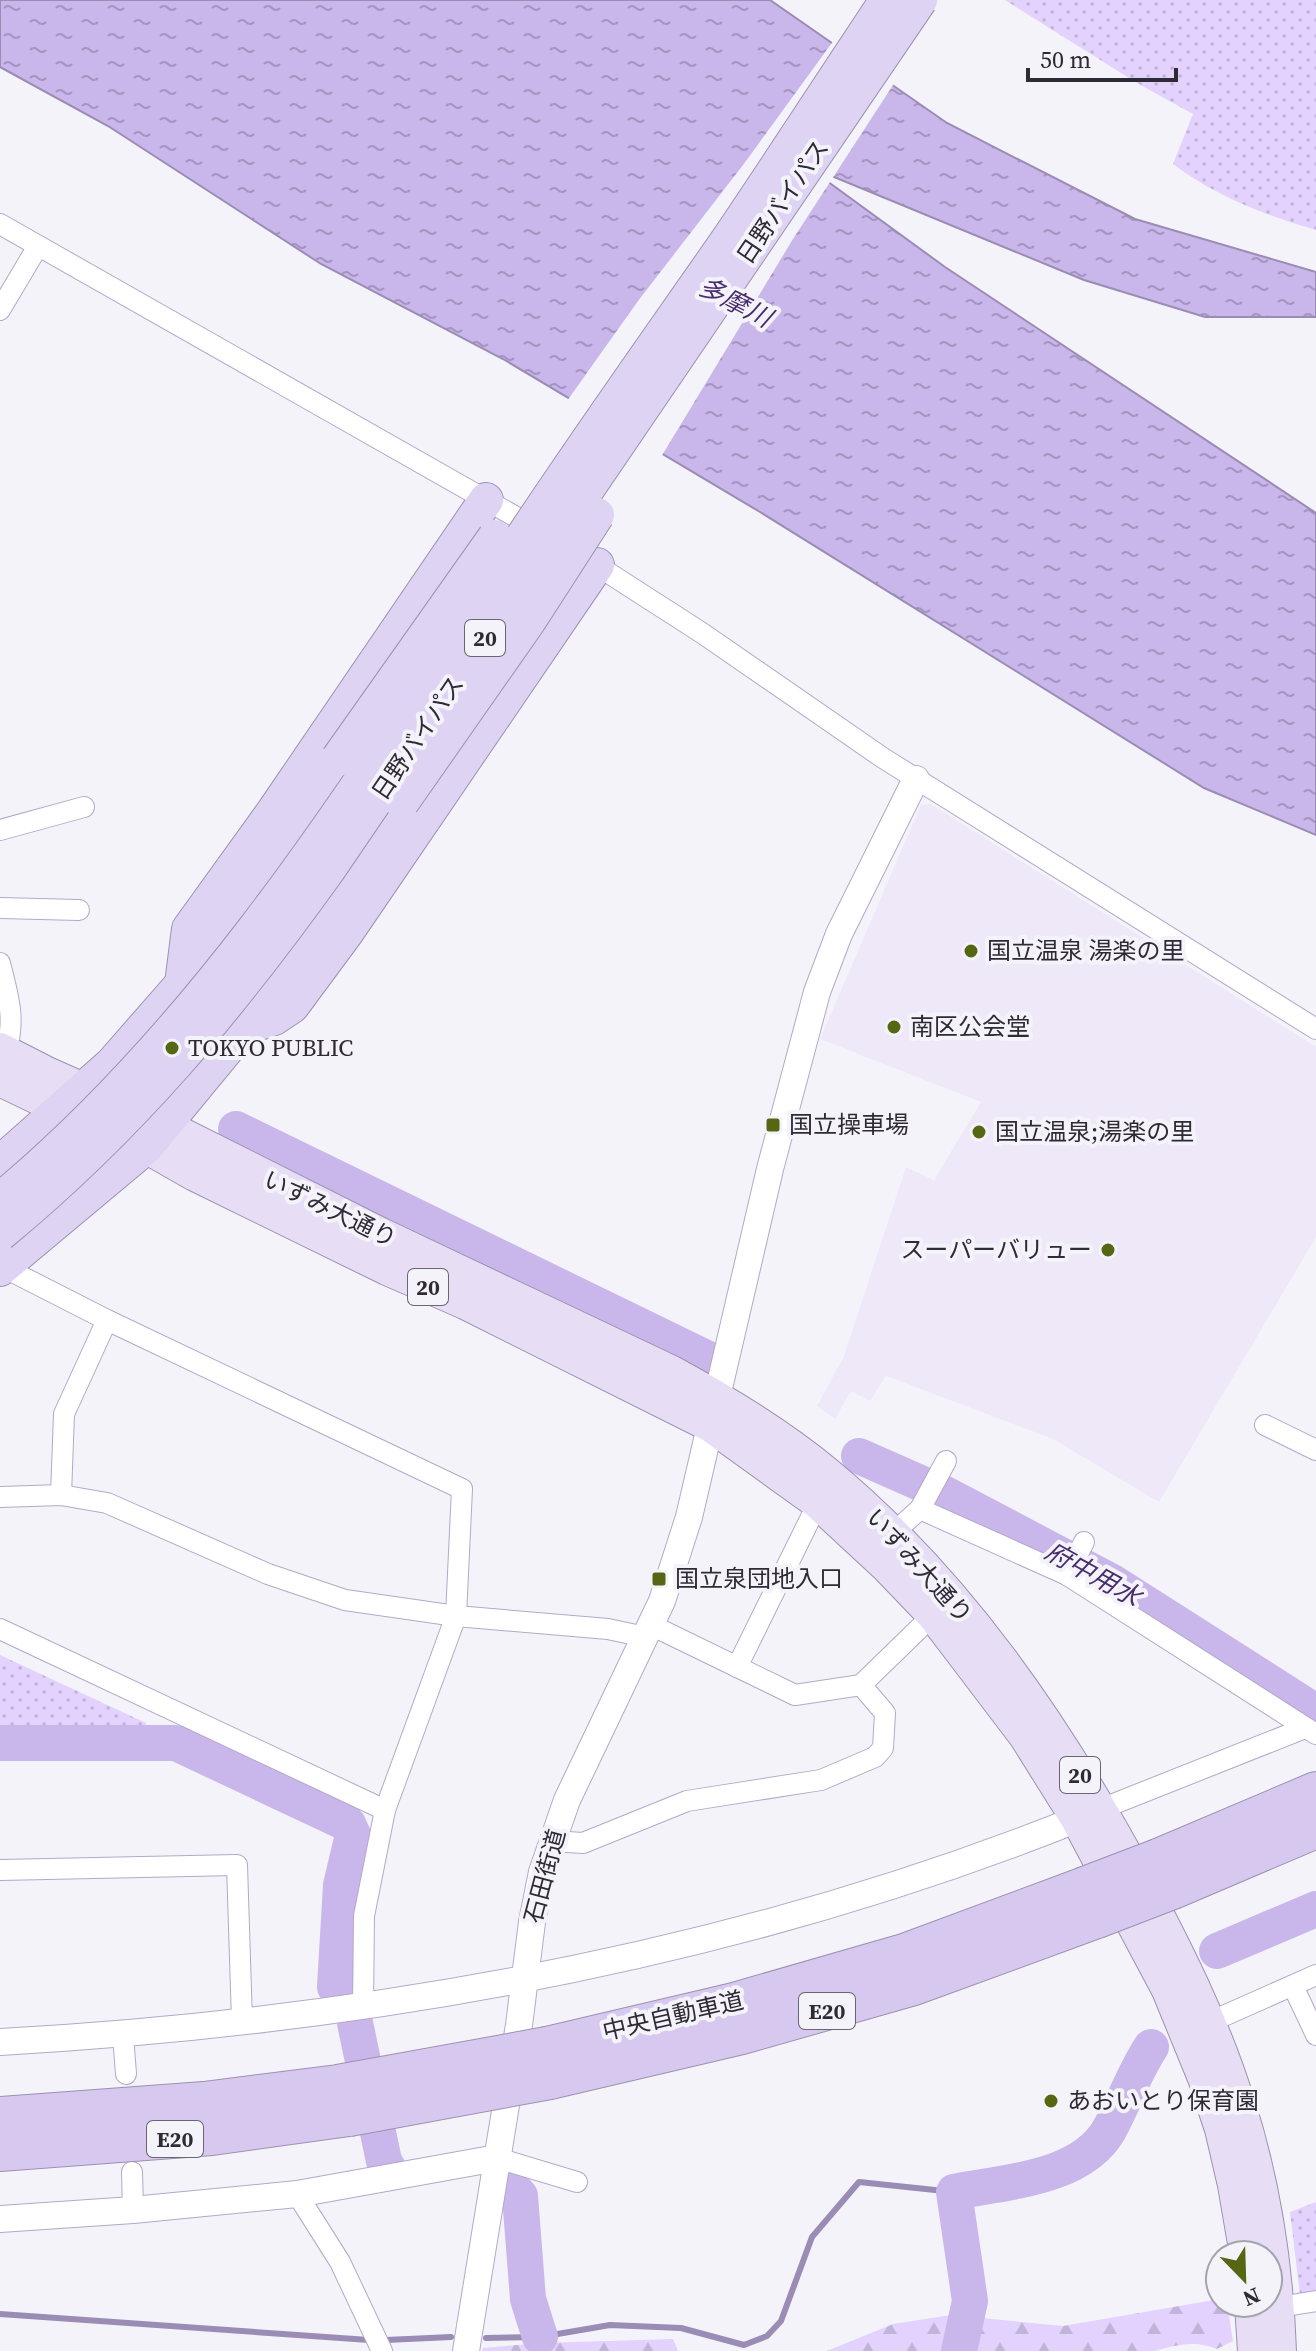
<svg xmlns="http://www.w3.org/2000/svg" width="1316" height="2351" font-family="'Source Serif 4','Noto Sans JP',serif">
	<defs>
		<pattern id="forest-firs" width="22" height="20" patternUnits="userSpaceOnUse" patternTransform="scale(2)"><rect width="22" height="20" fill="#e2d2fd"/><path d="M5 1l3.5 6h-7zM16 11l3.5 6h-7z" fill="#c2b4d9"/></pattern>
		<pattern id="park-dots" width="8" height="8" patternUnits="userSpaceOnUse" patternTransform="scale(2)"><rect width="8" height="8" fill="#e2d2fd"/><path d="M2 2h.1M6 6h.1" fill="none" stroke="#c2b4d9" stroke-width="1.8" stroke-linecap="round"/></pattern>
		<pattern id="water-ripples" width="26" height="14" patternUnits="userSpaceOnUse" patternTransform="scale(2)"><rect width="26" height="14" fill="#c9b6eb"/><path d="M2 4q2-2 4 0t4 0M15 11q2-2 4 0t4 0" fill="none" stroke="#a494bf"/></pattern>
	</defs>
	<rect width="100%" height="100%" fill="#f5f3fa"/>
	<!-- built -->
	<path fill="#eee8f9" d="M 931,804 L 1316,1047 L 1316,1237 L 1159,1502 L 1053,1439 L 886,1376 L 870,1401 L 851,1391 L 835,1419 L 817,1406 L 844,1356 L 906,1167 L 934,1180 L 981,1102 L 820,1039 L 921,805 Z"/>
	<!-- forest -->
	<g fill="url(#forest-firs)">
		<path d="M 1220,2299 L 1220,2303 L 1227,2303 L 1233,2341 L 1217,2349 C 1195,2340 1177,2345 1155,2351 L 827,2351 L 893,2324 L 951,2315 L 1063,2326 Z"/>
		<path d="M 673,2339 L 678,2351 L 482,2351 L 483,2348 L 541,2343 Z"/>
	</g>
	<!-- park -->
	<g fill="url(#park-dots)">
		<path d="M 1005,0 L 1316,0 L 1316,230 C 1265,215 1215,196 1173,164 L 1193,114 L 1137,83 Z"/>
		<path d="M 0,1655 L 146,1723 L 150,1752 L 0,1754 Z"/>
		<path d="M 1316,2202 L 1316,2293 L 1300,2295 L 1290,2212 Z"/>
	</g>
	<!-- water -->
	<path fill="url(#water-ripples)" stroke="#9a8cb5" stroke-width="2" d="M 0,0 L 770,0 L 947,123 L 1135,219 L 1316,272 L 1316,317 L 1205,317 L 1084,280 L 805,165 L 945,267 L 1316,513 L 1316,835 L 1204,788 L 760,512 L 503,359 L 321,264 L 108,126 L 0,67 Z"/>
	<!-- pier -->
	<path fill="#f5f3fa" d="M 834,40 L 895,82 L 793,239 L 661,457 L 567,401 L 638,301 L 743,165 Z"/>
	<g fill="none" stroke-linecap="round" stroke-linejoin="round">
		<!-- stream -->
		<g stroke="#9a8cb5" stroke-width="6">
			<path d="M 0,2314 L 369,2340"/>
			<path d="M 486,2338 L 540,2337 L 610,2325 L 681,2328 L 744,2345 L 767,2336 L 781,2321 L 812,2237 L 859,2182 L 954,2192"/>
			<path d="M 386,2340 L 451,2337"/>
		</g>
		<!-- river -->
		<g stroke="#c9b6eb" stroke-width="36">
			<path d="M 236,1129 L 710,1360"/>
			<path d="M 859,1456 L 945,1494 L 1112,1582 L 1316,1712"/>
			<path d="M 0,1743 L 176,1743 L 348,1824 L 353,1835 L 341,1885 L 335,1987"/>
			<path d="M 1217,1951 L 1316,1909"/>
			<path d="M 355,2023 L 384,2161 L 388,2168"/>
			<path d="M 509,2184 L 520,2196 L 528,2299 L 540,2337"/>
			<path d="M 959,2351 L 970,2301 L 954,2192 C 1004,2182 1081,2179 1109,2130 C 1124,2102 1134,2073 1151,2047"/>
		</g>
		<defs>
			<g id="minor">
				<path d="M 0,224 L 539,530"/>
				<path d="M 0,310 L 38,246"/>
				<path d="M 590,561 L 702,633 L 883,758 L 1316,1029"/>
				<path d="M 0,830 L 84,807"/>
				<path d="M 0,908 L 79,910"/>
				<path d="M 0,963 C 8,996 16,1018 6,1052"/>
				<path d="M 3,1267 L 107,1320 L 462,1489 L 456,1616 L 385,1810 L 364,1916 L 363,2008"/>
				<path d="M 1265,1425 L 1316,1450"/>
				<path d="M 61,1495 L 64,1414 L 107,1320"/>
				<path d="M 0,1497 L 61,1495 L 107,1503 L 268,1574 L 345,1600 L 456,1616 L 608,1629 L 645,1637"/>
				<path d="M 920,1509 L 946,1461"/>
				<path d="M 892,1534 L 920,1509 L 1067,1575 L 1316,1734"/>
				<path d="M 1067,1575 L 1084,1542"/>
				<path d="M 0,1629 L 385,1810"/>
				<path d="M 737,1667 L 818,1503"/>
				<path d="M 861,1685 L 933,1615"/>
				<path d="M 1101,1809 L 1305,1728"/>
				<path d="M 551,1841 L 583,1843 L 687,1801 L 821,1780 L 875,1757 L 883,1748 L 885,1713 L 861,1685 L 795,1695 L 651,1625"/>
				<path d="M 0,1870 L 237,1865 L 242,2021"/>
				<path d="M 1293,1986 L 1316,2035"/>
				<path d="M 1210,2022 L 1316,1975"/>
				<path d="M 123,2035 L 126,2074"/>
				<path d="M 497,2158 L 577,2182"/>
				<path d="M 132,2172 L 133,2210"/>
				<path d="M 297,2194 L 340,2262 L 382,2351"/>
				<path d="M 1279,2307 L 1316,2301"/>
			</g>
			<g id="tertiary">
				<path d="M 0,2042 C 373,2021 748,1954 1095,1812"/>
				<path d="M 0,2219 L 133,2210 L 297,2194 L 497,2158"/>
				<path d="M 466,2351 L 519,2025 L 532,1922 L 542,1872 L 567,1800 L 662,1601 L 689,1517 L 770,1169 L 817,992 L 839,934 L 916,779"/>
			</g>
			<g id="primary">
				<path d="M 0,1049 L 45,1072 L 164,1125 L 381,1234 L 672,1372 C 727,1402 780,1434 828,1474 C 959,1583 1057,1727 1137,1875 C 1176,1948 1213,2021 1238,2101 C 1264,2181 1277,2267 1280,2351"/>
				<path d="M 0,1080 L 81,1119"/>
				<path d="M 123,1137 L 146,1147 L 195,1175 L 387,1269 L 465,1303 L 711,1426 L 818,1503 L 886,1566 L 933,1615 L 1025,1736 L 1077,1819 L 1168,1990 L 1204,2078 L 1221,2129 L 1234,2185 L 1246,2255"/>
				<path d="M 1251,2303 L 1254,2351"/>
			</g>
			<g id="trunk">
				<path d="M 182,984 L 189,929 L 274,811 L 486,500"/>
				<path d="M 244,1028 L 274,1018 L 292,1006 L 346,933 L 597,565"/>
				<path d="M 0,1163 L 112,1064 L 182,984 L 338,759"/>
				<path d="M 0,1269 L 146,1147 L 244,1028 L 402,802"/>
			</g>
			<g id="motorway">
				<path d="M 1158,1858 L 1316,1791"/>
				<path d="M 1175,1889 L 1316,1829"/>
				<path d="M 547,2046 L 734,2002 L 904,1953 L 1082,1887"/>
				<path d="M 550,2080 L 742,2035 L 914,1986 L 1097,1919"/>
				<path d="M 0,2116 L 204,2101 L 338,2084"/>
				<path d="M 0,2152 L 212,2136 L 349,2117"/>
			</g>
		</defs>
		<!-- minor casing -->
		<use href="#minor" stroke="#b4a8c8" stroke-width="22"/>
		<!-- tertiary casing -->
		<use href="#tertiary" stroke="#b4a8c8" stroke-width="28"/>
		<!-- primary casing -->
		<use href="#primary" stroke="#9c91af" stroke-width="34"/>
		<!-- trunk casing -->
		<use href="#trunk" stroke="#9c91af" stroke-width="36"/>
		<!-- motorway casing -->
		<use href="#motorway" stroke="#9c91af" stroke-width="40"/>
		<!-- minor -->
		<use href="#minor" stroke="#fff" stroke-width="20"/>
		<!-- tertiary -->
		<use href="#tertiary" stroke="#fff" stroke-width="26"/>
		<!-- primary -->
		<use href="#primary" stroke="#e7def6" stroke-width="32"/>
		<!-- trunk -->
		<use href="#trunk" stroke="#dfd3f3" stroke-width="34"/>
		<!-- motorway -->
		<use href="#motorway" stroke="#d7c8f0" stroke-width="38"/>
		<defs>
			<g id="trunk-bridge">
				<path d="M 338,759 L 495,537"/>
				<path d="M 402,802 L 528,622 L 597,515"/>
				<path d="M 0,1200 C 217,1020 366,773 520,541 C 586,441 656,343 725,244 C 780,163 833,81 887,0"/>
				<path d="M 0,1234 C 132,1125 229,1008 328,870 L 920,0"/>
			</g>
			<g id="motorway-bridge">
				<path d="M 1082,1887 L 1158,1858"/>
				<path d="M 1097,1919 L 1175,1889"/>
				<path d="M 338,2084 L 547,2046"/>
				<path d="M 349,2117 L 550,2080"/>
			</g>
		</defs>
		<!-- trunk-bridge casing -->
		<use href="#trunk-bridge" stroke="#9c91af" stroke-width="36" stroke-linecap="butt"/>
		<!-- motorway-bridge casing -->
		<use href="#motorway-bridge" stroke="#9c91af" stroke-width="40" stroke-linecap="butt"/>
		<!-- trunk-bridge -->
		<use href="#trunk-bridge" stroke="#dfd3f3" stroke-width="34"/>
		<!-- motorway-bridge -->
		<use href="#motorway-bridge" stroke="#d7c8f0" stroke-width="38"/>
	</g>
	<!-- markers -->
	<g fill="#556712" stroke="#f5f3fa" stroke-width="3">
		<circle cx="971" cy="951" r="8"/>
		<circle cx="894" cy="1027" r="8"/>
		<circle cx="172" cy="1048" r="8"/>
		<rect x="765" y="1117" width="16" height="16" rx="4"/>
		<circle cx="979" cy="1132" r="8"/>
		<circle cx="1108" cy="1250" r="8"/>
		<rect x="651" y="1571" width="16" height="16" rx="4"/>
		<circle cx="1051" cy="2101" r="8"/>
	</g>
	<g text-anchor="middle" stroke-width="8" stroke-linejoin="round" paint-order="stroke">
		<!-- shield labels -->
		<g fill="#f5f3fa" stroke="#6a6671" stroke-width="2">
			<rect x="465" y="620" width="40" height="36" rx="6"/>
			<rect x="408" y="1269" width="40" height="36" rx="6"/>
			<rect x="1060" y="1757" width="40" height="36" rx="6"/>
			<rect x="799" y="1993" width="56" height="36" rx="6"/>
			<rect x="147" y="2121" width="56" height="36" rx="6"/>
		</g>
		<g font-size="22" font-weight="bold" fill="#2e2a36">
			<text x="485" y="646">20</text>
			<text x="428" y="1295">20</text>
			<text x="1080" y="1783">20</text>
			<text x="827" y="2019">E20</text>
			<text x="175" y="2147">E20</text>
		</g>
		<!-- street labels -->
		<g font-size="24" fill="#2e2a36" stroke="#f5f3fa">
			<text transform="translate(783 202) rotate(-56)" y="8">日野バイパス</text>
			<text transform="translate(418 738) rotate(-56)" y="8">日野バイパス</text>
			<text transform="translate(330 1209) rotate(26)" y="8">いずみ大通り</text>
			<text transform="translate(919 1566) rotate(48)" y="8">いずみ大通り</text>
			<text transform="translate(545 1876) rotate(-75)" y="8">石田街道</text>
			<text transform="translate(673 2016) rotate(-13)" y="8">中央自動車道</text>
		</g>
		<!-- poi labels -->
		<g font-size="24" fill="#2e2a36" stroke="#f5f3fa" text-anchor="start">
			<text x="987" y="959">国立温泉 湯楽の里</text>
			<text x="910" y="1035">南区公会堂</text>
			<text x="188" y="1056">TOKYO PUBLIC</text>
			<text x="789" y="1133">国立操車場</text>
			<text x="995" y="1140">国立温泉;湯楽の里</text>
			<text x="1092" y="1258" text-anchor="end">スーパーバリュー</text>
			<text x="675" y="1587">国立泉団地入口</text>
			<text x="1067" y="2109">あおいとり保育園</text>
		</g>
		<!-- water labels -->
		<g font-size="26" font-style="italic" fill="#492e6d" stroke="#f5f3fa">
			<text transform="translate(735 302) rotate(27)" y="9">多摩川</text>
			<text transform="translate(1093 1574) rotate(29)" y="9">府中用水</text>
		</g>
	</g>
	<!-- north arrow -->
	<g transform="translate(1244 2279) rotate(157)"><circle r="38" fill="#f5f3fa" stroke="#a5a3ac" stroke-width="2"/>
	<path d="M0-6L14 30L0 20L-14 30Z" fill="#556712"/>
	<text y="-12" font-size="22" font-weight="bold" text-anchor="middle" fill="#2e2a36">N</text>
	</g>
	<!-- scale -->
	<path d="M1028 68v12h148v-12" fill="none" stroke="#2e2a36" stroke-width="4"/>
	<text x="1040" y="68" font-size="24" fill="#2e2a36" stroke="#f5f3fa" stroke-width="6" paint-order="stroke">50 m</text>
</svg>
